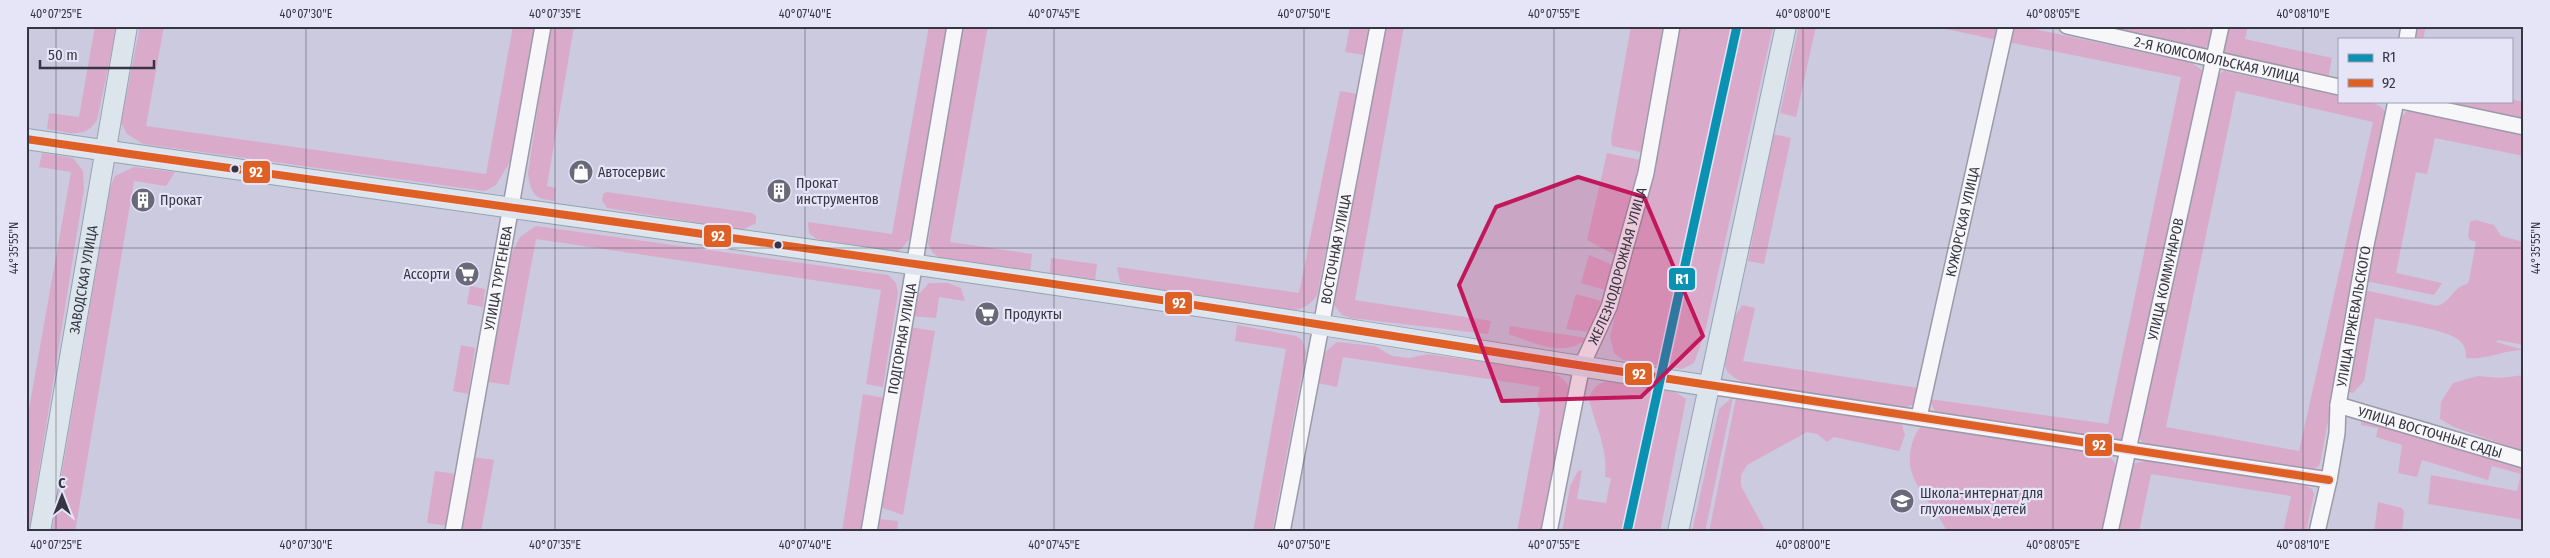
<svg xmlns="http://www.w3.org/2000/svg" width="2550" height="558" font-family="'Fira Sans Condensed',sans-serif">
	<rect width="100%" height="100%" fill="#cbcade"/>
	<!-- green -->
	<g fill="#daaacb" fill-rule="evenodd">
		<path d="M 95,26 L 117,26 L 97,120 C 85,140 66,132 47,129 L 49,113 L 79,117 Z"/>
		<path d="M 140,26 L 164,26 L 146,126 L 486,174 L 513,26 L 535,26 L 511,160 L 496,185 L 485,191 L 143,144 L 127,134 L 121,123 Z"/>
		<path d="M 550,26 L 574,26 L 547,186 L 556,188 L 555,201 C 534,199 531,194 528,173 Z"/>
		<path d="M 929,26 L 947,26 L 911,237 L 902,248 L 896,252 L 817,239 L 809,233 L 808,222 L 892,234 Z"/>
		<path d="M 960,26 L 988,26 L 950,242 L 1032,254 L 1030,272 L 940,258 L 933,253 L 928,244 Z"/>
		<path d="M 1350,26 L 1369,26 L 1364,55 L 1345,52 Z"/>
		<path d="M 1384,26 L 1404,26 L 1355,300 L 1491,321 L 1488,334 L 1351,318 L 1342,315 L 1334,305 Z"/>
		<path d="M 1631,26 L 1663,26 L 1641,152 L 1612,146 L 1611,139 Z"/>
		<path d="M 1678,26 L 1773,26 L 1704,336 L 1694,363 L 1682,369 L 1623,360 L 1614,353 L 1610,336 L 1646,200 Z"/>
		<path d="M 1799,26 L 1816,26 L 1796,117 L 1780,113 Z"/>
		<path d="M 1933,26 L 1995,26 L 1998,30 L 1997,40 Z"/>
		<path d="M 2012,26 L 2021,26 L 2192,63 L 2203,71 L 2123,439 L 2121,440 L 1936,414 L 1929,399 L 2108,424 L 2181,77 L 2008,42 Z"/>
		<path d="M 2089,26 L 2174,26 L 2189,30 L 2190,26 L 2213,26 L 2209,43 L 2203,51 Z"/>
		<path d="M 2226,26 L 2248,26 L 2245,39 L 2332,58 L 2328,79 L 2224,56 L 2223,53 Z"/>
		<path d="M 2414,26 L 2426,26 L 2423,39 L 2411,39 Z"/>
		<path d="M 2224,71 L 2339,96 L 2339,101 C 2355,101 2378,98 2387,114 L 2321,458 L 2319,466 L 2310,471 L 2150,445 L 2143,443 L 2138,436 L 2217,76 ZM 2236,91 L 2373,122 L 2299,451 L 2166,427 Z"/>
		<path d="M 1340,91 L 1357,94 L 1317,295 C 1311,304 1304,309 1293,310 L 1164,291 L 1120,282 L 1117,267 L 1299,293 Z"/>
		<path d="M 2511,99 L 2524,102 L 2524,121 L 2433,101 L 2511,101 Z"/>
		<path d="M 2415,110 L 2524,133 L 2524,156 L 2435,138 L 2427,174 L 2416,172 L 2396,273 L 2442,283 L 2434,295 L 2366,281 L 2396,122 L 2407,111 Z"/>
		<path d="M 1773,134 L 1791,138 L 1764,264 L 1748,261 Z"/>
		<path d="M 42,153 L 73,158 L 83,171 L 84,189 L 29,532 L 26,532 L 26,426 L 71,172 L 39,167 Z"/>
		<path d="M 1607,153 L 1640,160 L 1615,255 L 1587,240 Z"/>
		<path d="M 134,167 L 175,172 L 166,186 L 134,181 L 75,532 L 52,532 L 110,188 L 115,176 Z"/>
		<path d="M 607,192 L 752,213 L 756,216 L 756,223 L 742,230 L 607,208 L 602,200 L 603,194 Z"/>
		<path d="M 2475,220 L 2494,225 L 2501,236 L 2524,242 L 2524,345 L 2498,340 L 2496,342 L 2524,350 C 2504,350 2486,360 2466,358 C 2466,351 2465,345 2459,340 C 2445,329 2394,322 2375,318 L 2364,381 L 2353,393 L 2349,392 L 2347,376 L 2364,290 L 2437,306 C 2450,303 2453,287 2467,284 L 2469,281 L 2476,242 L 2470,240 L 2468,236 L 2470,222 Z"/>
		<path d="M 536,226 L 888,275 L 896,283 L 898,293 L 883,387 L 866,384 L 881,290 L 536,239 L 509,385 L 489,382 L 509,259 L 520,237 Z"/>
		<path d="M 1589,255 L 1613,265 L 1605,290 L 1581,283 Z"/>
		<path d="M 1051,258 L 1097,264 L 1095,280 L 1050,273 Z"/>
		<path d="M 929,283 L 948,283 L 961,288 L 965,301 L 939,297 L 936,318 L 910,316 L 913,301 Z"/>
		<path d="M 470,286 L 485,289 L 483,307 L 467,304 Z"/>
		<path d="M 1576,294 L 1601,301 L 1590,332 L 1566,329 Z"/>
		<path d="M 1742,305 L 1755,308 L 1743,361 L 1918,388 L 1914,404 L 1905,408 L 1746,384 C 1736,378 1724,375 1725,361 L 1732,321 Z"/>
		<path d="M 1237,325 L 1296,336 L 1302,340 L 1306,352 L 1272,532 L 1253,532 L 1286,349 L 1235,341 Z"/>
		<path d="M 1510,326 L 1587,338 C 1567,359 1531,342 1509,334 Z"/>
		<path d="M 909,327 L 935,331 L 903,515 L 880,507 Z"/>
		<path d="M 1337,342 L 1375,346 L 1392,356 L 1409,358 L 1428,354 L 1547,371 C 1559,375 1567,379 1570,391 L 1541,532 L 1517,532 L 1540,409 C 1535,402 1538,394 1540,387 L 1343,357 L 1337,387 L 1317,383 L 1323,354 Z"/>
		<path d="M 461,345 L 475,348 L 468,394 L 453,391 Z"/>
		<path d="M 2524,375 L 2524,452 L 2454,427 L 2440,419 L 2441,402 L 2453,383 L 2478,376 L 2500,378 Z"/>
		<path d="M 1615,380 L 1672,390 L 1686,399 L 1660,532 L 1562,532 L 1570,486 L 1578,471 L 1582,470 L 1577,499 L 1606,503 L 1611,478 L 1605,477 C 1608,444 1595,428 1589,398 C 1595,384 1602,381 1615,380 Z"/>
		<path d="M 863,394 L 884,398 L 860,532 L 842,532 Z"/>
		<path d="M 1733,397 L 1705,532 L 1692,532 L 1719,409 Z"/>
		<path d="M 1736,398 L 1901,422 L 1905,435 L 1899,451 L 1834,437 L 1827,442 L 1817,434 L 1807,432 L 1747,465 L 1741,475 L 1741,486 L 1766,532 L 1709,532 Z"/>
		<path d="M 2361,419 L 2524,468 L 2524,520 L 2428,504 L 2431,475 L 2517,491 L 2521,474 L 2492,466 L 2488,480 L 2422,460 L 2417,477 L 2398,473 L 2402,445 L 2376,437 L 2378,428 L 2361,425 Z"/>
		<path d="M 1921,427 L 2108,455 L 2115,463 L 2115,477 L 2104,532 L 1947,532 C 1935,503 1903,482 1911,448 C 1913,440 1915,433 1921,427 Z"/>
		<path d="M 473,457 L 494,460 L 481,532 L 460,532 Z"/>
		<path d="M 2148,460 L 2305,485 L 2312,489 L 2314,494 L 2306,532 L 2283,532 L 2291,496 L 2151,474 L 2139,532 L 2116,532 L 2132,464 Z"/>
		<path d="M 435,471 L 456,474 L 449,526 L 427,523 Z"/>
		<path d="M 2378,502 L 2402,508 L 2404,512 L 2402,532 L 2374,532 Z"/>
		<path d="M 879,519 L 898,521 L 897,532 L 877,532 Z"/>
	</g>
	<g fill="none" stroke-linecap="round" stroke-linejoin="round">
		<defs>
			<g id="minor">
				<path id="s1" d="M 2067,26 L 2339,87"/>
				<path d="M 2407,39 L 2409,26"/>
				<path d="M 2402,101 L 2524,127"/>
				<path d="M 1709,386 L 2329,480"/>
				<path id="s2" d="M 2338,405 L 2524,460"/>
				<path id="s3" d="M 1919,417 L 2006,26"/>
				<path id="s4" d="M 453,532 L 543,26"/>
				<path id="s5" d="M 869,532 L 955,26"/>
				<path id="s6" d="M 1282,532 L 1378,26"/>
				<path id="s7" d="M 1549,532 L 1582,365 L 1609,307 L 1646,173 L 1672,26"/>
				<path id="s8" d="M 2110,532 L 2221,26"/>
				<path id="s9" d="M 2317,532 L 2329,480 L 2337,433 L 2338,405 L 2366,245 L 2396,101"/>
			</g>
			<g id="major">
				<path d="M 26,139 C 458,202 890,258 1321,325 C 1451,345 1580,367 1709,386"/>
				<path id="s10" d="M 40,532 L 127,26"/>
				<path d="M 1678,532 L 1786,26"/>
			</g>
		</defs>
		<!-- minor casing -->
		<use href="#minor" stroke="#9b9aaa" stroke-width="18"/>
		<!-- major casing -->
		<use href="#major" stroke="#95a3b3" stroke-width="22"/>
		<!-- minor -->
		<use href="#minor" stroke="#f7f7fa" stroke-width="15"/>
		<!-- major -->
		<use href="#major" stroke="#dde5ec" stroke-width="20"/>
		<defs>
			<path id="bus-1" d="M 26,139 C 458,202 892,257 1323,325 C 1658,378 1993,429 2329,480"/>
		</defs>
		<!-- bus-1 casing -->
		<use href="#bus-1" stroke="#e6e4f7" stroke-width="11"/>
		<!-- bus-1 -->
		<use href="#bus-1" stroke="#df6025" stroke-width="8"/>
		<defs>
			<path id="rail-1" d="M 1627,532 L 1737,26"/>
		</defs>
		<!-- rail-1 casing -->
		<use href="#rail-1" stroke="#e6e4f7" stroke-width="12"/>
		<!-- rail-1 -->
		<use href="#rail-1" stroke="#0b92b2" stroke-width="9"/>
	</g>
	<!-- marked area -->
	<path fill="#c2185b" fill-opacity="0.2" stroke="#c2185b" stroke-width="4" stroke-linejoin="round" d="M 1578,177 L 1644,197 L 1703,336 L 1641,397 L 1502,401 L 1459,285 L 1496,207 Z"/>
	<!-- ticks -->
	<path fill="none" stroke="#363543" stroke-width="1" stroke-opacity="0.45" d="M 56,26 L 56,532M 306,26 L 306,532M 555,26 L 555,532M 805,26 L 805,532M 1054,26 L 1054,532M 1304,26 L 1304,532M 1554,26 L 1554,532M 1803,26 L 1803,532M 2053,26 L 2053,532M 2303,26 L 2303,532M 26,248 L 2524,248"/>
	<!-- icons -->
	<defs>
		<symbol id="shop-disc" viewBox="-11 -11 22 22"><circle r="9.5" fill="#6a6979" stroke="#e6e4f7"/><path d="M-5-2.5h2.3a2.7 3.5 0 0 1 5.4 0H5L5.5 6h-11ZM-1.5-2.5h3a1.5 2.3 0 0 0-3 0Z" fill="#fff"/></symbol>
		<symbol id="building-disc" viewBox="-11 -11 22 22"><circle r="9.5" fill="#6a6979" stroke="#e6e4f7"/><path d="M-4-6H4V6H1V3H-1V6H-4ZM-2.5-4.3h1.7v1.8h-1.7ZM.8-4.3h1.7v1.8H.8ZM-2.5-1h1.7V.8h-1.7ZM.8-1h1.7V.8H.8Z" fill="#fff"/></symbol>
		<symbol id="supermarket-disc" viewBox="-11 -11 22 22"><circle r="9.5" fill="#6a6979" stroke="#e6e4f7"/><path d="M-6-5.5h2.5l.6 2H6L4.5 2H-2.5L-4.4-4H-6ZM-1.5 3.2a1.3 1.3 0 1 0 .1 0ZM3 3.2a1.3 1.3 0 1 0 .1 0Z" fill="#fff"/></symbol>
		<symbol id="school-disc" viewBox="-11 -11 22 22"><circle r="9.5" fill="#6a6979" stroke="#e6e4f7"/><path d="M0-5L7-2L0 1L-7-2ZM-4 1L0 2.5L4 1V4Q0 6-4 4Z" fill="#fff"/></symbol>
	</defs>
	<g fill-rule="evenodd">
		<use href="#shop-disc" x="567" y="158" width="28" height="28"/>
		<use href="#building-disc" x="765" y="177" width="28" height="28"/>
		<use href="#building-disc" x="129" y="186" width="28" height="28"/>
		<use href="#supermarket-disc" x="453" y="260" width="28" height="28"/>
		<use href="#supermarket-disc" x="973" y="300" width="28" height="28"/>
		<use href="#school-disc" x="1888" y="487" width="28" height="28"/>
	</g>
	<!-- markers -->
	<g fill="#363543" stroke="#e6e4f7" stroke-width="2">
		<circle cx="235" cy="169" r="4.5"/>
		<circle cx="778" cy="245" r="4.5"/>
	</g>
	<g text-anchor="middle" stroke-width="4.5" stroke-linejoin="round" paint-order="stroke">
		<!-- street labels -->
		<g font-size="14" fill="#363543" stroke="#e6e4f7">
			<text dy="5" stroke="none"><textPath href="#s1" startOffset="154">2-Я КОМСОМОЛЬСКАЯ УЛИЦА</textPath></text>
			<text dy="5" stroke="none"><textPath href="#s3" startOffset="200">КУЖОРСКАЯ УЛИЦА</textPath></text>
			<text dy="5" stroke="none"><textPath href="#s6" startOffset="288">ВОСТОЧНАЯ УЛИЦА</textPath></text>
			<text dy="5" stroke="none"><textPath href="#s7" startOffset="276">ЖЕЛЕЗНОДОРОЖНАЯ УЛИЦА</textPath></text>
			<text dy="5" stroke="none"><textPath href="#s10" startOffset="256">ЗАВОДСКАЯ УЛИЦА</textPath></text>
			<text dy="5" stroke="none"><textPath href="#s4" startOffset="258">УЛИЦА ТУРГЕНЕВА</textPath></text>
			<text dy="5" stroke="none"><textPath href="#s8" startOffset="259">УЛИЦА КОММУНАРОВ</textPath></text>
			<text dy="5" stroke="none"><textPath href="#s9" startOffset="219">УЛИЦА ПРЖЕВАЛЬСКОГО</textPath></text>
			<text dy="5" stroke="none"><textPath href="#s5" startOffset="196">ПОДГОРНАЯ УЛИЦА</textPath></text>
			<text dy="5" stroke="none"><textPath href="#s2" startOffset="96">УЛИЦА ВОСТОЧНЫЕ САДЫ</textPath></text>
		</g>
		<!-- poi labels -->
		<g font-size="14" fill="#363543" stroke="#e6e4f7" text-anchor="start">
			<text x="598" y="177">Автосервис</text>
			<text x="796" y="188">Прокат<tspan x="796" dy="16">инструментов</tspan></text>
			<text x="160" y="205">Прокат</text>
			<text x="450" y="279" text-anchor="end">Ассорти</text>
			<text x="1004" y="319">Продукты</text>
			<text x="1920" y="498">Школа-интернат для<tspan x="1920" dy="16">глухонемых детей</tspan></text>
		</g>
	</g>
	<g stroke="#e6e4f7" stroke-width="2">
		<rect x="242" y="160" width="29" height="24" rx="5" fill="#df6025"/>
		<rect x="703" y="224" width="29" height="24" rx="5" fill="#df6025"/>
		<rect x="1668" y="267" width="28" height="24" rx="5" fill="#0b92b2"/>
		<rect x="1164" y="291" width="29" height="24" rx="5" fill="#df6025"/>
		<rect x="1624" y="362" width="29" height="24" rx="5" fill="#df6025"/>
		<rect x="2084" y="433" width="29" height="24" rx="5" fill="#df6025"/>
	</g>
	<g font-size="14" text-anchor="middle" font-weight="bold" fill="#fff">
		<text x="256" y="177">92</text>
		<text x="718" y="241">92</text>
		<text x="1682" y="284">R1</text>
		<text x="1179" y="308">92</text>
		<text x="1639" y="379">92</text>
		<text x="2099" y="450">92</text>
	</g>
	<!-- border -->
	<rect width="2550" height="558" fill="none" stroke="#e6e4f7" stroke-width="55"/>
	<!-- legend -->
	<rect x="2338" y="38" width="175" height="65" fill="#e6e4f7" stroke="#a09eaf"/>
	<rect x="2348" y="54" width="25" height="8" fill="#0b92b2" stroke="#a09eaf"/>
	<text x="2382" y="62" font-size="15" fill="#363543">R1</text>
	<rect x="2348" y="79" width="25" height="8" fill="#df6025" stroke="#a09eaf"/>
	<text x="2382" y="88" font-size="15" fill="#363543">92</text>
	<!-- north arrow -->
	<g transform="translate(62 496)" stroke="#e6e4f7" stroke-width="4" paint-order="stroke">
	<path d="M0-4L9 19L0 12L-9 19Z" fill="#363543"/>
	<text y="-8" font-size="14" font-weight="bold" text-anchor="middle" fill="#363543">С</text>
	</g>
	<!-- scale -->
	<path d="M40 60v8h114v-8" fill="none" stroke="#363543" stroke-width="2.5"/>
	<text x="48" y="60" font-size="15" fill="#363543" stroke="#e6e4f7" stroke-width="4" paint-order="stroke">50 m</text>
	<rect x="28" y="28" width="2494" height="502" fill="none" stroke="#363543" stroke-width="2"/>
	<g font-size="12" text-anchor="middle" fill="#363543">
		<text x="56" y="18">40°07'25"E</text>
		<text x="306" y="18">40°07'30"E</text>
		<text x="555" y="18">40°07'35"E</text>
		<text x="805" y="18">40°07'40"E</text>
		<text x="1054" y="18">40°07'45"E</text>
		<text x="1304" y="18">40°07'50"E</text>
		<text x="1554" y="18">40°07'55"E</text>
		<text x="1803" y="18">40°08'00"E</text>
		<text x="2053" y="18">40°08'05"E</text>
		<text x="2303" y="18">40°08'10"E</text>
		<text transform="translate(14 248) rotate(-90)" y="4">44°35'55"N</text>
		<text transform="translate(2536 248) rotate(-90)" y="4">44°35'55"N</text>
		<text x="56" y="549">40°07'25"E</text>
		<text x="306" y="549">40°07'30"E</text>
		<text x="555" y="549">40°07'35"E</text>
		<text x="805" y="549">40°07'40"E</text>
		<text x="1054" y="549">40°07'45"E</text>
		<text x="1304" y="549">40°07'50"E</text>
		<text x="1554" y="549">40°07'55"E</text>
		<text x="1803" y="549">40°08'00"E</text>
		<text x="2053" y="549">40°08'05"E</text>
		<text x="2303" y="549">40°08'10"E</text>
	</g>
</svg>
